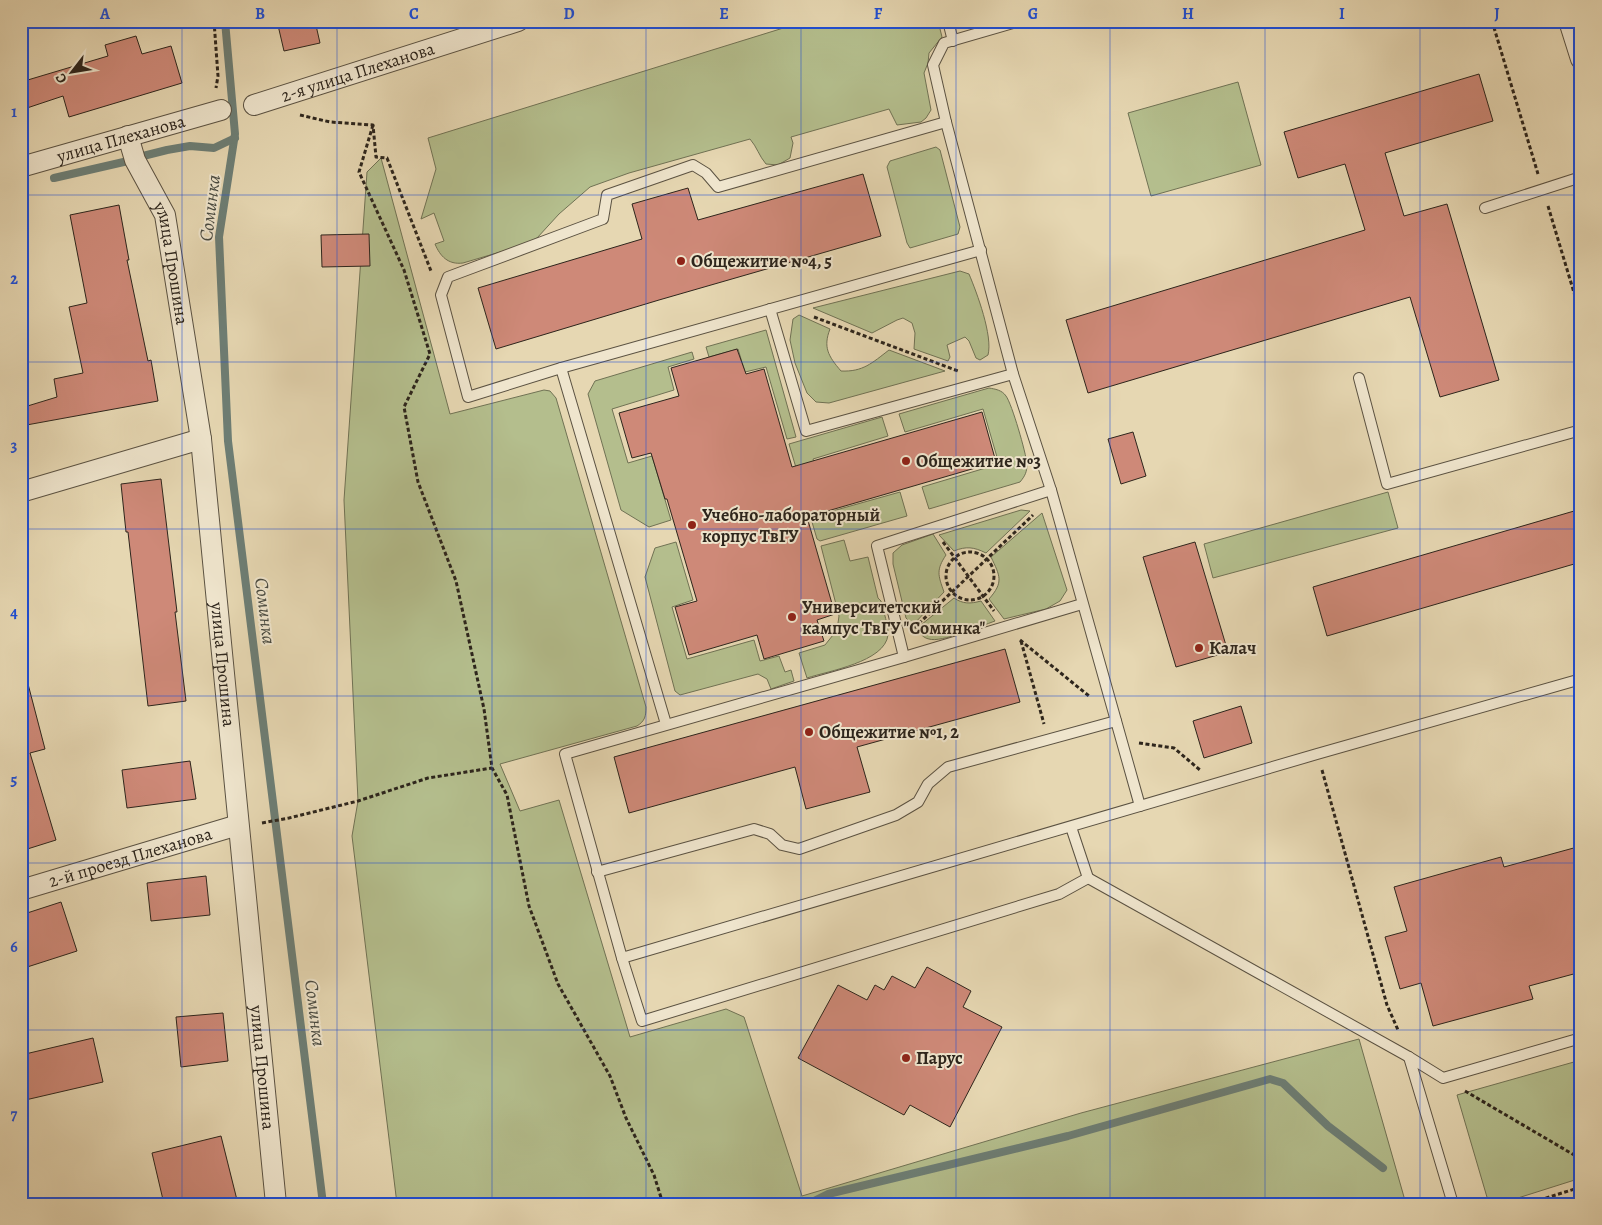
<svg xmlns="http://www.w3.org/2000/svg" width="1602" height="1225" font-family="Alegreya,serif">
	<rect width="100%" height="100%" fill="#e6d7b2"/>
	<filter id="stains"><feTurbulence type="fractalNoise" baseFrequency=".004" numOctaves="4"/><feColorMatrix values="0 0 0 0 .2 0 0 0 0 .09 0 0 0 0 .02 0 0 0 .5 -.17"/></filter>
	<radialGradient id="worn" r=".72"><stop offset=".6" stop-color="#630" stop-opacity="0"/><stop offset="1" stop-color="#630" stop-opacity=".3"/></radialGradient>
	<!-- green -->
	<g fill="#b4be8d" stroke="#707254">
		<path d="M 806,21 L 938,21 L 942,37 L 929,53 L 928,63 L 924,73 L 931,110 L 926,118 L 921,122 L 897,125 L 889,109 L 791,137 L 793,143 L 790,158 L 778,165 L 766,164 C 759,156 757,147 750,139 L 629,173 L 590,187 L 559,214 L 537,238 L 524,245 L 463,263 C 448,265 440,256 435,244 L 444,241 L 434,213 L 421,219 L 436,169 L 428,138 Z"/>
		<path d="M 1238,82 L 1261,165 L 1151,196 L 1128,113 Z"/>
		<path d="M 936,147 L 940,150 L 960,227 L 958,234 L 910,248 L 907,243 L 887,167 L 890,161 Z"/>
		<path d="M 381,158 L 450,414 L 544,390 L 550,391 L 556,398 L 646,707 C 646,716 645,721 637,726 L 500,764 L 520,811 L 559,800 L 630,1037 L 726,1009 L 744,1017 L 802,1196 L 1081,1113 L 1359,1039 L 1406,1204 L 397,1204 L 352,836 L 358,801 L 344,500 L 367,172 Z"/>
		<path d="M 960,271 L 969,274 C 977,293 993,336 988,355 L 980,360 L 976,358 L 969,341 L 965,337 L 947,345 L 950,357 L 948,361 L 914,349 L 915,333 L 912,323 L 903,318 L 897,320 L 872,333 L 813,308 Z"/>
		<path d="M 799,315 L 830,329 C 823,347 828,356 841,371 C 863,372 872,363 889,350 L 945,371 L 829,403 L 816,402 L 807,393 L 795,363 L 790,340 L 793,319 Z"/>
		<path d="M 766,330 L 796,437 L 787,439 L 766,367 L 745,372 L 738,349 L 709,357 L 706,347 Z"/>
		<path d="M 692,352 L 694,359 L 668,367 L 674,390 L 612,409 L 628,463 L 652,456 L 671,520 L 649,527 L 621,510 L 588,394 L 595,381 Z"/>
		<path d="M 989,388 C 995,389 1002,390 1006,396 C 1012,404 1026,453 1027,464 C 1027,472 1025,476 1020,482 L 929,509 L 922,487 L 999,464 L 983,409 L 905,432 L 899,414 Z"/>
		<path d="M 882,417 L 888,436 L 813,459 L 829,512 L 900,492 L 907,516 L 820,541 L 817,539 L 789,444 Z"/>
		<path d="M 1388,492 L 1398,528 L 1213,578 L 1204,544 Z"/>
		<path d="M 1021,510 L 1030,511 L 986,553 C 974,547 966,546 954,551 L 939,535 Z"/>
		<path d="M 1042,513 L 1067,590 L 1060,601 L 1046,609 L 1004,619 L 989,599 C 1004,582 1000,576 991,557 Z"/>
		<path d="M 933,534 L 946,555 C 936,570 938,575 944,592 L 913,625 L 906,618 L 893,564 L 893,553 L 902,545 Z"/>
		<path d="M 844,540 L 850,561 L 868,557 L 878,598 L 881,601 C 883,610 889,627 888,635 C 885,662 828,671 807,678 L 799,653 L 825,645 L 837,630 L 839,616 L 821,546 Z"/>
		<path d="M 676,542 L 693,600 L 672,607 L 687,659 L 754,640 L 760,661 L 779,656 L 785,672 L 791,670 L 794,681 L 771,689 L 767,679 L 758,674 L 680,695 L 675,691 L 645,577 L 655,548 Z"/>
		<path d="M 954,598 C 963,604 970,604 981,601 L 995,621 C 981,626 941,643 929,639 C 923,638 920,633 916,629 Z"/>
		<path d="M 1581,1060 L 1581,1178 L 1499,1204 L 1489,1204 L 1457,1095 Z"/>
	</g>
	<g fill="none" stroke-linecap="round" stroke-linejoin="round">
		<!-- stream -->
		<g stroke="#6d7e75" stroke-width="8">
			<path d="M 225,21 L 235,134 L 219,237 L 228,441 L 323,1204"/>
			<path d="M 139,157 L 167,150 L 190,146 L 214,148 L 235,138"/>
			<path d="M 54,178 L 128,161"/>
			<path d="M 808,1204 L 828,1194 L 1068,1136 L 1270,1079 L 1283,1083 L 1328,1126 L 1383,1168"/>
		</g>
	</g>
	<!-- building -->
	<g fill="#ce8978" stroke="#2d251c">
		<path d="M 277,21 L 315,21 L 320,43 L 284,51 Z"/>
		<path d="M 136,36 L 142,54 L 171,46 L 182,83 L 69,117 L 63,96 L 21,110 L 21,82 L 108,56 L 105,45 Z"/>
		<path d="M 1479,74 L 1493,121 L 1385,153 L 1404,216 L 1447,204 L 1499,380 L 1440,397 L 1410,297 L 1088,393 L 1066,320 L 1365,230 L 1345,164 L 1298,178 L 1284,132 Z"/>
		<path d="M 863,174 L 881,236 L 659,300 L 496,349 L 478,288 L 642,239 L 632,204 L 688,188 L 698,220 Z"/>
		<path d="M 119,205 L 129,260 L 127,260 L 148,361 L 151,360 L 158,401 L 21,426 L 21,408 L 57,397 L 54,379 L 83,373 L 69,307 L 87,303 L 70,215 Z"/>
		<path d="M 369,234 L 370,266 L 322,267 L 321,235 Z"/>
		<path d="M 737,349 L 746,374 L 764,369 L 792,467 L 982,412 L 996,462 L 807,517 L 835,614 L 817,620 L 824,641 L 764,659 L 757,635 L 689,655 L 675,607 L 697,601 L 667,499 L 665,499 L 651,453 L 632,458 L 619,413 L 679,396 L 671,368 Z"/>
		<path d="M 1133,432 L 1146,476 L 1121,484 L 1108,439 Z"/>
		<path d="M 161,479 L 177,612 L 175,612 L 186,701 L 148,706 L 128,532 L 126,532 L 121,484 Z"/>
		<path d="M 1581,509 L 1581,562 L 1327,636 L 1313,587 Z"/>
		<path d="M 1195,542 L 1228,652 L 1176,667 L 1143,557 Z"/>
		<path d="M 1005,649 L 1020,702 L 857,747 L 870,792 L 806,809 L 795,767 L 629,813 L 614,757 Z"/>
		<path d="M 28,684 L 45,749 L 30,753 L 56,840 L 21,851 L 21,685 Z"/>
		<path d="M 1241,706 L 1252,743 L 1204,758 L 1193,721 Z"/>
		<path d="M 190,761 L 196,799 L 127,808 L 122,770 Z"/>
		<path d="M 1581,846 L 1581,972 L 1529,986 L 1533,999 L 1433,1026 L 1421,983 L 1400,989 L 1385,937 L 1407,931 L 1394,887 L 1501,857 L 1504,867 Z"/>
		<path d="M 206,876 L 210,915 L 151,921 L 147,883 Z"/>
		<path d="M 61,902 L 77,951 L 21,969 L 21,915 Z"/>
		<path d="M 927,967 L 971,991 L 963,1007 L 1002,1027 L 950,1127 L 910,1105 L 904,1115 L 798,1058 L 838,985 L 867,1000 L 875,985 L 884,990 L 892,976 L 915,988 Z"/>
		<path d="M 223,1013 L 228,1061 L 181,1067 L 176,1017 Z"/>
		<path d="M 93,1038 L 103,1082 L 21,1101 L 21,1055 Z"/>
		<path d="M 221,1136 L 238,1204 L 164,1204 L 152,1153 Z"/>
	</g>
	<g fill="none" stroke-linecap="round" stroke-linejoin="round">
		<defs>
			<g id="service">
				<path d="M 948,21 L 953,41"/>
				<path d="M 1020,21 L 944,43 L 933,65 L 946,122 L 1013,374 L 1051,490 L 1140,806"/>
				<path d="M 946,122 L 718,187 L 706,173 L 693,165 L 607,195 L 603,219 L 448,277 L 441,295 L 468,397 L 561,368 L 981,250"/>
				<path d="M 1485,208 L 1581,177"/>
				<path d="M 770,309 L 806,431 L 1013,374"/>
				<path d="M 561,368 L 666,724"/>
				<path d="M 1359,378 L 1387,484 L 1581,430"/>
				<path d="M 1082,604 L 904,657 L 565,754 L 622,958 L 1317,754 L 1581,679"/>
				<path d="M 904,657 L 877,546 L 1051,490"/>
				<path d="M 597,872 L 754,829 L 770,834 L 782,845 L 799,849 L 896,815 L 918,802 L 928,784 L 948,767 L 1116,721"/>
				<path d="M 1088,878 L 1409,1057 L 1443,1078 L 1581,1038"/>
				<path d="M 622,958 L 642,1021 L 1059,894 L 1088,878 L 1071,827"/>
				<path d="M 21,1043 L 22,1045"/>
				<path d="M 1409,1057 L 1453,1204"/>
			</g>
			<g id="minor">
				<path d="M 1569,21 L 1581,59"/>
				<path id="s1" d="M 254,105 L 518,21"/>
				<path id="s2" d="M 128,136 L 135,160 L 165,215 L 201,439 L 276,1204"/>
				<path id="s3" d="M 21,167 L 221,110"/>
				<path d="M 21,492 L 201,439"/>
				<path id="s4" d="M 21,890 L 238,825"/>
			</g>
		</defs>
		<!-- service casing -->
		<use href="#service" stroke="#5b5242" stroke-width="12"/>
		<!-- minor casing -->
		<use href="#minor" stroke="#5b5242" stroke-width="22"/>
		<!-- path -->
		<g stroke="#2d251c" stroke-width="3" stroke-dasharray="4 2.5" stroke-linecap="butt">
			<path d="M 214,21 L 218,76 L 216,88"/>
			<path d="M 1492,21 L 1538,174"/>
			<path d="M 300,115 L 330,122 L 373,125 L 376,157 L 387,158 L 431,271"/>
			<path d="M 373,125 L 359,172 L 404,270 L 430,354 L 404,407 L 418,482 L 456,581 L 484,709 L 492,768 L 507,795 L 529,906 L 558,984 L 610,1076 L 626,1118 L 654,1175 L 663,1204"/>
			<path d="M 1548,206 L 1581,316"/>
			<path d="M 814,317 L 958,371"/>
			<path d="M 943,542 L 994,611"/>
			<circle cx="970" cy="576" r="24"/>
			<path d="M 914,628 L 1033,515"/>
			<path d="M 1020,640 L 1089,696"/>
			<path d="M 1021,641 L 1044,724"/>
			<path d="M 1139,743 L 1174,748 L 1200,770"/>
			<path d="M 1322,770 L 1387,1005 L 1398,1030"/>
			<path d="M 262,823 L 289,818 L 358,801 L 428,778 L 492,768"/>
			<path d="M 1465,1091 L 1581,1159"/>
			<path d="M 1527,1204 L 1581,1187"/>
		</g>
		<!-- service -->
		<use href="#service" stroke="#efe5cd" stroke-width="10"/>
		<!-- minor -->
		<use href="#minor" stroke="#efe5cd" stroke-width="20"/>
	</g>
	<!-- grid -->
	<path fill="none" stroke="#1d4ed8" stroke-width="1" stroke-opacity="0.55" d="M 182,21 L 182,1204M 337,21 L 337,1204M 492,21 L 492,1204M 646,21 L 646,1204M 801,21 L 801,1204M 956,21 L 956,1204M 1110,21 L 1110,1204M 1265,21 L 1265,1204M 1420,21 L 1420,1204M 21,195 L 1581,195M 21,362 L 1581,362M 21,529 L 1581,529M 21,696 L 1581,696M 21,863 L 1581,863M 21,1030 L 1581,1030"/>
	<!-- markers -->
	<g fill="#8f2418" stroke="#efe5cd" stroke-width="2">
		<circle cx="681" cy="261" r="5"/>
		<circle cx="906" cy="461" r="5"/>
		<circle cx="692" cy="525" r="5"/>
		<circle cx="792" cy="617" r="5"/>
		<circle cx="1199" cy="648" r="5"/>
		<circle cx="809" cy="732" r="5"/>
		<circle cx="906" cy="1058" r="5"/>
	</g>
	<g text-anchor="middle" stroke-width="4" stroke-linejoin="round" paint-order="stroke">
		<!-- street labels -->
		<g font-size="18" fill="#2d251c" stroke="#efe5cd">
			<text dy="6" stroke="none"><textPath href="#s1" startOffset="109">2-я улица Плеханова</textPath></text>
			<text dy="6" stroke="none"><textPath href="#s3" startOffset="104">улица Плеханова</textPath></text>
			<text dy="6" stroke="none"><textPath href="#s2" startOffset="136">улица Прошина</textPath></text>
			<text dy="6" stroke="none"><textPath href="#s2" startOffset="541">улица Прошина</textPath></text>
			<text dy="6" stroke="none"><textPath href="#s4" startOffset="114">2-й проезд Плеханова</textPath></text>
			<text dy="6" stroke="none"><textPath href="#s2" startOffset="946">улица Прошина</textPath></text>
		</g>
		<!-- poi labels -->
		<g font-size="18" font-weight="bold" fill="#2d251c" stroke="#efe5cd" text-anchor="start">
			<text x="691" y="267">Общежитие №4, 5</text>
			<text x="916" y="467">Общежитие №3</text>
			<text x="702" y="521">Учебно-лабораторный<tspan x="702" dy="21">корпус ТвГУ</tspan></text>
			<text x="802" y="613">Университетский<tspan x="802" dy="21">кампус ТвГУ "Соминка"</tspan></text>
			<text x="1209" y="654">Калач</text>
			<text x="819" y="738">Общежитие №1, 2</text>
			<text x="916" y="1064">Парус</text>
		</g>
		<!-- water labels -->
		<g font-size="19" font-style="italic" fill="#484a41" stroke="#efe5cd">
			<text transform="translate(209 208) rotate(-83)" y="7">Соминка</text>
			<text transform="translate(266 611) rotate(83)" y="7">Соминка</text>
			<text transform="translate(316 1013) rotate(83)" y="7">Соминка</text>
		</g>
	</g>
	<!-- margin -->
	<rect width="1602" height="1225" fill="none" stroke="#e6d7b2" stroke-width="55"/>
	<!-- north arrow -->
	<g transform="translate(72 72) rotate(239)" stroke="#efe5cd" stroke-width="4" paint-order="stroke">
	<path d="M0-4L9 19L0 12L-9 19Z" fill="#2d251c"/>
	<text y="-8" font-size="14" font-weight="bold" text-anchor="middle" fill="#2d251c">С</text>
	</g>
	<rect x="28" y="28" width="1546" height="1170" fill="none" stroke="#1d4ed8" stroke-width="2"/>
	<g font-size="16" text-anchor="middle" font-weight="bold" fill="#1d4ed8">
		<text x="105" y="19">A</text>
		<text x="260" y="19">B</text>
		<text x="414" y="19">C</text>
		<text x="569" y="19">D</text>
		<text x="724" y="19">E</text>
		<text x="878" y="19">F</text>
		<text x="1033" y="19">G</text>
		<text x="1188" y="19">H</text>
		<text x="1342" y="19">I</text>
		<text x="1497" y="19">J</text>
		<text x="14" y="117">1</text>
		<text x="14" y="284">2</text>
		<text x="14" y="451">3</text>
		<text x="14" y="618">4</text>
		<text x="14" y="785">5</text>
		<text x="14" y="952">6</text>
		<text x="14" y="1120">7</text>
	</g>
	<rect width="100%" height="100%" filter="url(#stains)"/>
	<rect width="100%" height="100%" fill="url(#worn)"/>
</svg>
